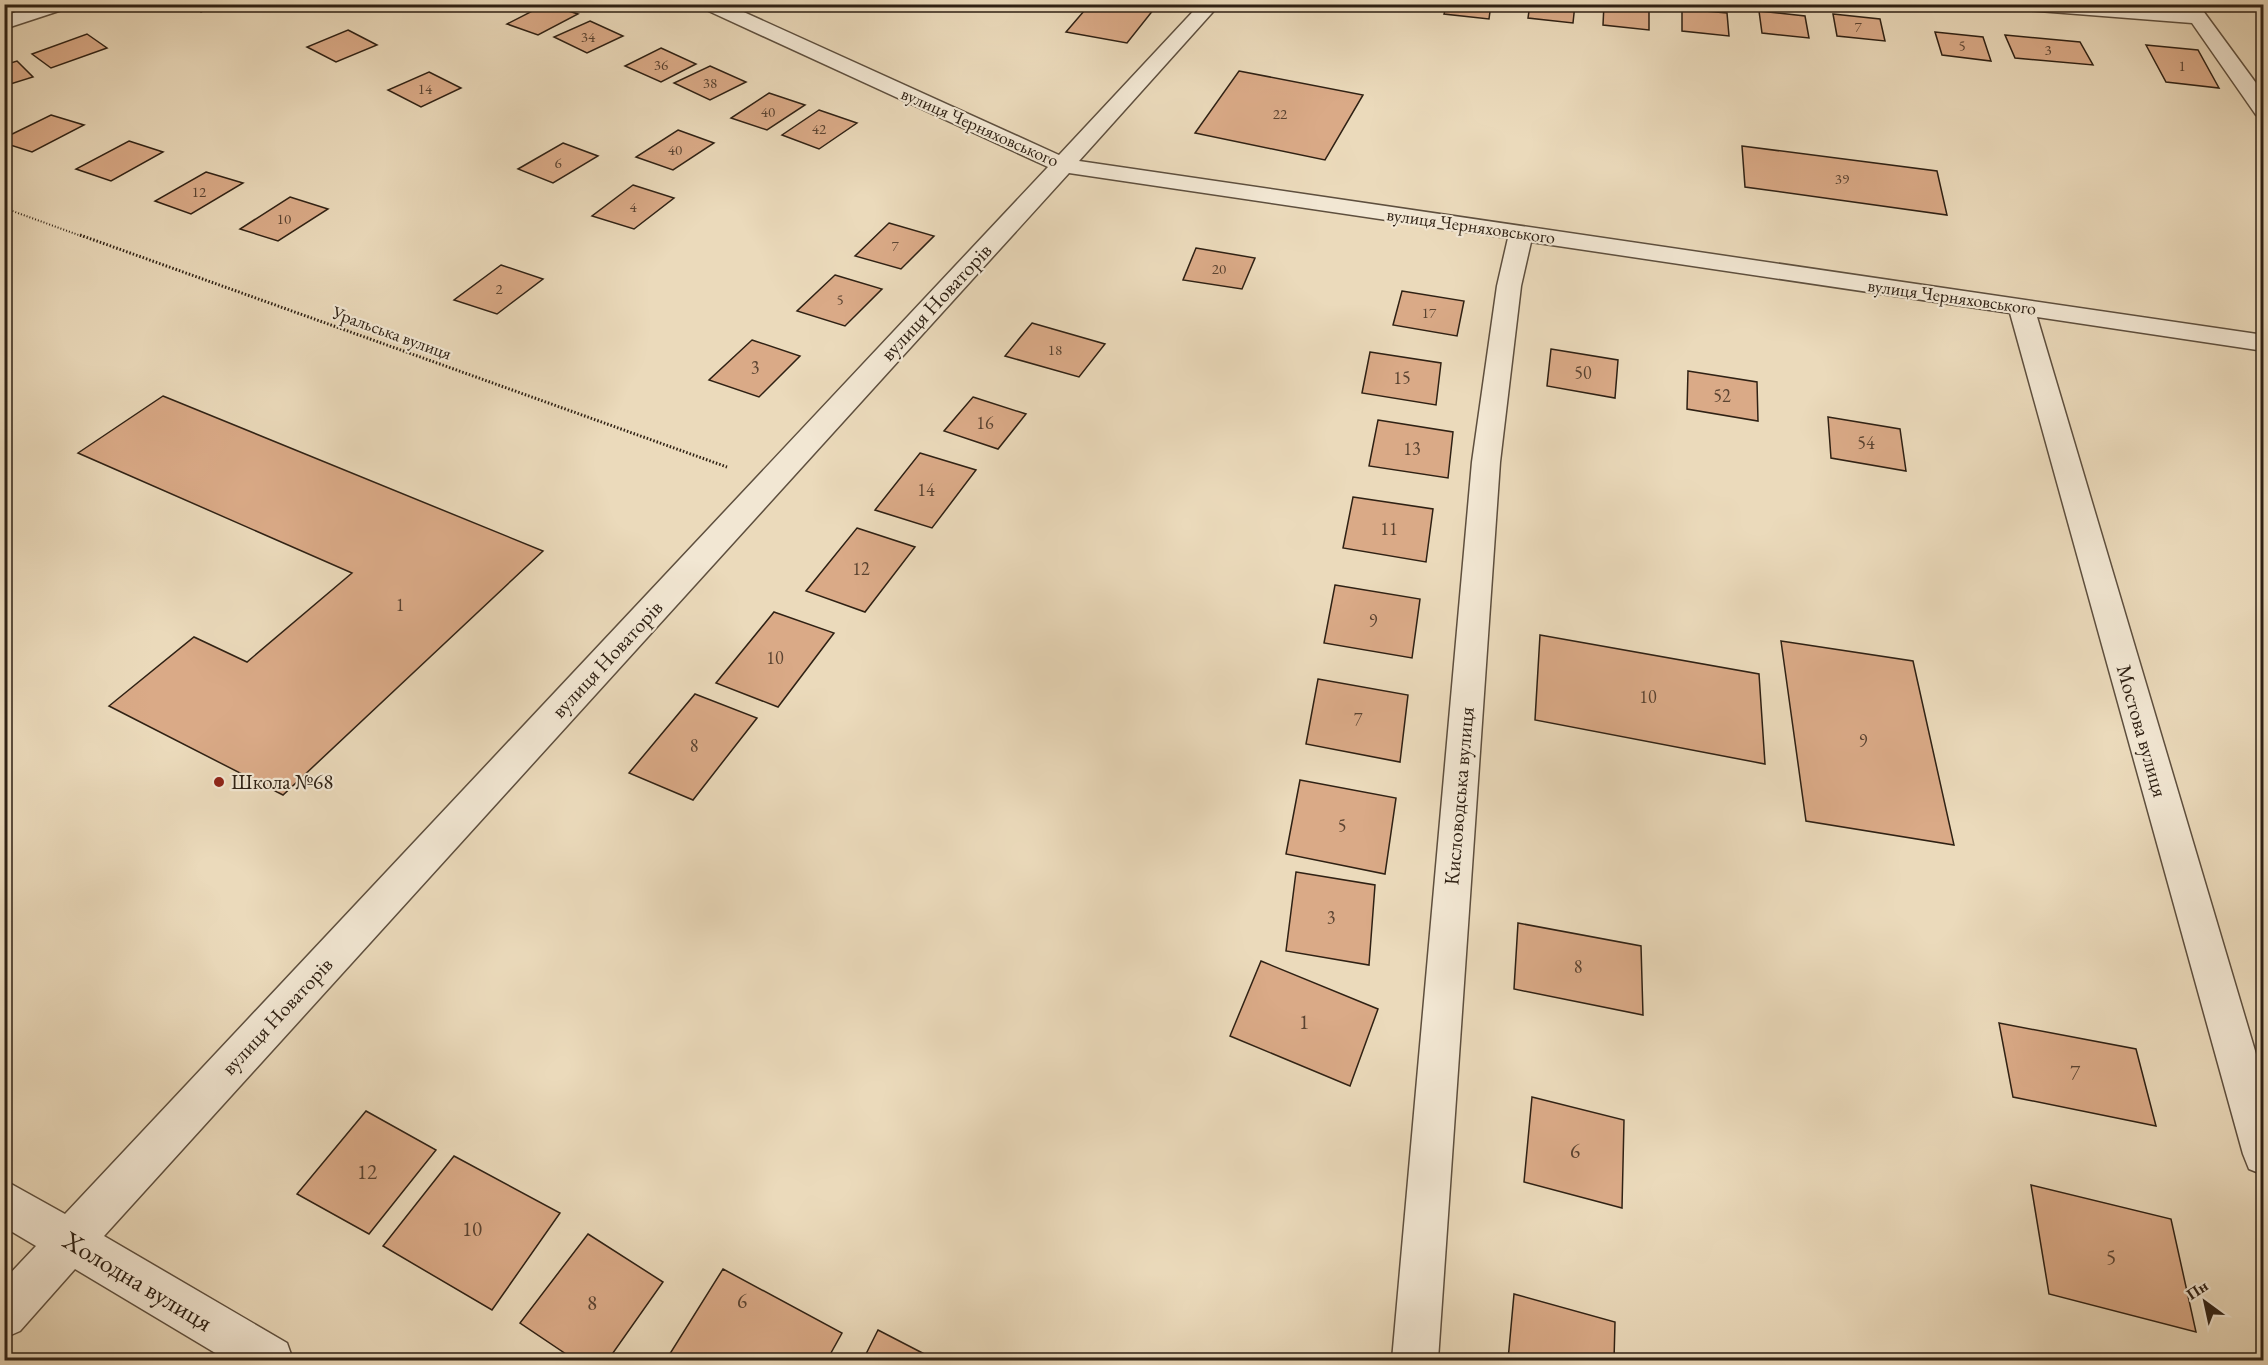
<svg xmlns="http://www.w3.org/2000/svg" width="2268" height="1365" font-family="'EB Garamond',serif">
	<rect width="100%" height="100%" fill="#ebdabb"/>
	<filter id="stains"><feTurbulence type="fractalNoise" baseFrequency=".00333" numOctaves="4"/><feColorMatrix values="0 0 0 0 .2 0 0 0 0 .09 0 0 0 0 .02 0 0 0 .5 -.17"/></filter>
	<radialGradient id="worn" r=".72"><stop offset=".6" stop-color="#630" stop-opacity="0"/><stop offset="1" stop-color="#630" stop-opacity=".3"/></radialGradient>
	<!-- building -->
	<g fill="#daaa87" stroke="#2f2114" stroke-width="1.5">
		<path d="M 4,4 L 29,4 L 4,12 Z"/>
		<path d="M 189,4 L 220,4 L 201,12 Z"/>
		<path d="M 546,4 L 578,14 L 538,35 L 507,24 Z"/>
		<path d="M 1090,4 L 1158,4 L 1127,43 L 1066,32 Z"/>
		<path d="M 1447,4 L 1491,4 L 1489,19 L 1444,14 Z"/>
		<path d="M 1530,4 L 1575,4 L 1573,23 L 1528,18 Z"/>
		<path d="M 1604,4 L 1649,8 L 1649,30 L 1603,25 Z"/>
		<path d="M 1682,9 L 1727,13 L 1729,36 L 1682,31 Z"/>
		<path d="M 1759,11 L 1805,16 L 1809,38 L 1762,33 Z"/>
		<path d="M 1833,14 L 1880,19 L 1885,41 L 1837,36 Z"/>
		<path d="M 590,21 L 623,36 L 587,53 L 554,37 Z"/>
		<path d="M 348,30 L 377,45 L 336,62 L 307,47 Z"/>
		<path d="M 1935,32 L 1983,37 L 1991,61 L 1942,55 Z"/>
		<path d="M 87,34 L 107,48 L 51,68 L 32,54 Z"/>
		<path d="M 2005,35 L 2080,42 L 2093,65 L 2015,58 Z"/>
		<path d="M 2146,45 L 2198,50 L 2219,88 L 2166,82 Z"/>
		<path d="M 661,48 L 696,64 L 661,82 L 625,66 Z"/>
		<path d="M 17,61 L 33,77 L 4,86 L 4,65 Z"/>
		<path d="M 710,66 L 746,82 L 710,100 L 674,83 Z"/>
		<path d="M 1239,71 L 1363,95 L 1325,160 L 1195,133 Z"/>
		<path d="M 429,72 L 461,88 L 421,107 L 388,90 Z"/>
		<path d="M 769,93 L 805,105 L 767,130 L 731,118 Z"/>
		<path d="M 819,110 L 857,123 L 819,149 L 782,135 Z"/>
		<path d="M 51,115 L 84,125 L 32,152 L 4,143 L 4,138 Z"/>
		<path d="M 678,130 L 714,143 L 673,170 L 636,157 Z"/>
		<path d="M 129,141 L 163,152 L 111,181 L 76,169 Z"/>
		<path d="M 563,143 L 598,156 L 553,183 L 518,169 Z"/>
		<path d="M 1742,146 L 1937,171 L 1947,215 L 1745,187 Z"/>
		<path d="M 206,172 L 243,183 L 191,214 L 155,201 Z"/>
		<path d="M 633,185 L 674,198 L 634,229 L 592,216 Z"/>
		<path d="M 290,197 L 328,209 L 278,241 L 240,229 Z"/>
		<path d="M 889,223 L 934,236 L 901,269 L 855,256 Z"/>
		<path d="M 1196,248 L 1255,258 L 1242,289 L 1183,280 Z"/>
		<path d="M 501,265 L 543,279 L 497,314 L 454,300 Z"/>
		<path d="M 835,275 L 882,289 L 845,326 L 797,311 Z"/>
		<path d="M 1402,291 L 1464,301 L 1457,336 L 1393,325 Z"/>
		<path d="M 1032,323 L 1105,344 L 1079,377 L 1005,356 Z"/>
		<path d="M 752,340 L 800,356 L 759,397 L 709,380 Z"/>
		<path d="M 1551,349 L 1618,360 L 1615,398 L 1547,386 Z"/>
		<path d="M 1370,352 L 1441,363 L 1436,405 L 1362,393 Z"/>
		<path d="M 1688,371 L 1757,382 L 1758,421 L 1687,409 Z"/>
		<path d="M 163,396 L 543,551 L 283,795 L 109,706 L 194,637 L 247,662 L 352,573 L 78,453 Z"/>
		<path d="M 973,397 L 1026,414 L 998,449 L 944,431 Z"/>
		<path d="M 1828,417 L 1900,429 L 1906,471 L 1831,458 Z"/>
		<path d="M 1378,420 L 1453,432 L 1448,478 L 1369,466 Z"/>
		<path d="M 920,453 L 976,470 L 932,528 L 875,510 Z"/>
		<path d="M 1353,497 L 1433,509 L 1426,562 L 1343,548 Z"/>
		<path d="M 857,528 L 915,547 L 865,612 L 806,591 Z"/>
		<path d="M 1335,585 L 1420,599 L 1412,658 L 1324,643 Z"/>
		<path d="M 774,612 L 834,633 L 778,707 L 716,683 Z"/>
		<path d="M 1540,635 L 1759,674 L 1765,764 L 1535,720 Z"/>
		<path d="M 1781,641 L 1913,661 L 1954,845 L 1806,821 Z"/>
		<path d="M 1318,679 L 1408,695 L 1400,762 L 1306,744 Z"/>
		<path d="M 695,694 L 757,718 L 693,800 L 629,773 Z"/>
		<path d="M 1300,780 L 1396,798 L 1385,874 L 1286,854 Z"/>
		<path d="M 1296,872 L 1375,885 L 1369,965 L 1286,951 Z"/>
		<path d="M 1518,923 L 1641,946 L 1643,1015 L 1514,989 Z"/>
		<path d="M 1261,961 L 1378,1009 L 1350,1086 L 1230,1036 Z"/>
		<path d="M 1999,1023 L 2136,1049 L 2156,1126 L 2013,1097 Z"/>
		<path d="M 1532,1097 L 1624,1120 L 1622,1208 L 1524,1182 Z"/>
		<path d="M 366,1111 L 436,1150 L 369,1234 L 297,1194 Z"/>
		<path d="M 454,1156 L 560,1213 L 492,1310 L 383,1246 Z"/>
		<path d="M 2031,1185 L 2171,1219 L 2196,1332 L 2049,1294 Z"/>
		<path d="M 588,1234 L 663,1282 L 608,1360 L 575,1360 L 520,1323 Z"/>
		<path d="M 723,1269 L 842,1333 L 827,1360 L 666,1360 Z"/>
		<path d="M 1514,1294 L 1615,1322 L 1614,1360 L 1508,1360 Z"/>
		<path d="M 878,1330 L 936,1360 L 863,1360 Z"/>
	</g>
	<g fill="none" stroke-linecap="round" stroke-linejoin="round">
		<defs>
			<g id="street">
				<path d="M 40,4 L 70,4 L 68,8 L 4,29 L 4,16 Z"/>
				<path d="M 700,4 L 726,4 L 1059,155 L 1200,4 L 1220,4 L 1079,161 L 2264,335 L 2264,351 L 2037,317 L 2264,1081 L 2264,1175 L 2249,1169 L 2243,1154 L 2010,313 L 1531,242 L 1521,286 L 1500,462 L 1438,1360 L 1392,1360 L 1472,462 L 1497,286 L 1508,238 L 1069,173 L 104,1236 L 287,1343 L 293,1360 L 227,1360 L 75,1269 L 20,1331 L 4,1338 L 4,1280 L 36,1246 L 4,1227 L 4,1180 L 65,1214 L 1048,167 L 702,8 Z"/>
				<path d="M 2017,4 L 2103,4 L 2183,11 L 2179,4 L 2198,4 L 2264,94 L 2264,116 L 2256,115 L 2192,23 L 2026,10 L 2019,8 Z"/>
			</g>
		</defs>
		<!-- street casing -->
		<use href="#street" stroke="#5e4f3e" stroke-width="3"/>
		<!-- path-far1 -->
		<path stroke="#2f2114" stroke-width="2" stroke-dasharray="1 2" stroke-linecap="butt" d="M 4,208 L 84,237"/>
		<!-- path -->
		<path stroke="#2f2114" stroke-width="3" stroke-dasharray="1.5 2" stroke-linecap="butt" d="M 80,235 L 727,467"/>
		<!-- street -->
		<use href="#street" fill="#f2e7d3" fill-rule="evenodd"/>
	</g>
	<!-- markers -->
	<circle fill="#8f2418" stroke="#f2e7d3" stroke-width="2" cx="219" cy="782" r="6"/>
	<g text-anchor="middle" stroke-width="4.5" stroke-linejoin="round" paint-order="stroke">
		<!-- far-number labels -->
		<g font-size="15" fill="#5a4331">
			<text x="1858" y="32">7</text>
			<text x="588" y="42">34</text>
			<text x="1962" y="51">5</text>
			<text x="2048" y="55">3</text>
			<text x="661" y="70">36</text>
			<text x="2182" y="71">1</text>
			<text x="710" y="88">38</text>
			<text x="425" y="94">14</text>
			<text x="768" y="117">40</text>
			<text x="1280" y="119">22</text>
			<text x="819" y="134">42</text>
			<text x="675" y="155">40</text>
			<text x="558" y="168">6</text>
			<text x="1842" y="184">39</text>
			<text x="199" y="197">12</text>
			<text x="633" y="212">4</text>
			<text x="284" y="224">10</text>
			<text x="895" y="251">7</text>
			<text x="1219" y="274">20</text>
			<text x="499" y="294">2</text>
			<text x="840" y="305">5</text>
			<text x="1429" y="318">17</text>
			<text x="1055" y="355">18</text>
		</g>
		<!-- far-street labels -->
		<g font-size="18" fill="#2f2114" stroke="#f2e7d3">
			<text transform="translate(980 127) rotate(24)" y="6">вулиця Черняховського</text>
			<text transform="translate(1471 226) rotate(8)" y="6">вулиця Черняховського</text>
			<text transform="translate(1952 297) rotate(8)" y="6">вулиця Черняховського</text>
			<text transform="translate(392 333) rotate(20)" y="6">Уральська вулиця</text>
		</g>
		<!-- number labels -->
		<g font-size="18" fill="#5a4331">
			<text x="755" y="374">3</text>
			<text x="1583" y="379">50</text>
			<text x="1402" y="384">15</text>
			<text x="1722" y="402">52</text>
			<text x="985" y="429">16</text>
			<text x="1866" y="449">54</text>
			<text x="1412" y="455">13</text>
			<text x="926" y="496">14</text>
			<text x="1389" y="535">11</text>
			<text x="861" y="575">12</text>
			<text x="400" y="611">1</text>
			<text x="1373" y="627">9</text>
			<text x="775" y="664">10</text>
			<text x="1648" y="703">10</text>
			<text x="1358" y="726">7</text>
			<text x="1863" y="747">9</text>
			<text x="694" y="752">8</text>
			<text x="1342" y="832">5</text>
			<text x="1331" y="924">3</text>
			<text x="1578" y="973">8</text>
		</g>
		<!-- street labels -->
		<g font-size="21" fill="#2f2114" stroke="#f2e7d3">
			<text transform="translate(936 302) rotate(-47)" y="7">вулиця Новаторів</text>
			<text transform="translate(607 659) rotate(-47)" y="7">вулиця Новаторів</text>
			<text transform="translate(2142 731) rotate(74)" y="7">Мостова вулиця</text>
			<text transform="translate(1459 796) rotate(-85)" y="7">Кисловодська вулиця</text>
			<text transform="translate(277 1016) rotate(-47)" y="7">вулиця Новаторів</text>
		</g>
		<!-- poi labels -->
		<g font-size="21" fill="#2f2114" stroke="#f2e7d3" text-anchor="start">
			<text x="231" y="789">Школа №68</text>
		</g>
		<!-- near-number labels -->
		<g font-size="21" fill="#5a4331">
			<text x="1304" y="1029">1</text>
			<text x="2075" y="1080">7</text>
			<text x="1575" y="1158">6</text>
			<text x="367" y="1179">12</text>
			<text x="472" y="1236">10</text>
			<text x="2111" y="1264">5</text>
			<text x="742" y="1308">6</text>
			<text x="592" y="1310">8</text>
		</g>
		<!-- near-street labels -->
		<g font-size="26" fill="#2f2114" stroke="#f2e7d3">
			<text transform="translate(138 1281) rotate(31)" y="9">Холодна вулиця</text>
		</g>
	</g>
	<!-- margin -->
	<rect width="2268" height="1365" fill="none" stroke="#ebdabb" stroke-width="24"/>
	<rect x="6" y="6" width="2256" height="1353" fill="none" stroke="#2f2114" stroke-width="3"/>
	<rect x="12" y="12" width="2244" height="1341" fill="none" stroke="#2f2114" stroke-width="1.5"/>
	<!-- north arrow -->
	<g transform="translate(2205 1302) rotate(327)" stroke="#f2e7d3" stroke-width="4.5" paint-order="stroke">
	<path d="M0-4.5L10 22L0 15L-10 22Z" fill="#2f2114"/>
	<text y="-9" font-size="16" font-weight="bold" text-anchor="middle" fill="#2f2114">Пн</text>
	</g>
	<rect width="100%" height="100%" filter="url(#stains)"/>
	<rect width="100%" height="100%" fill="url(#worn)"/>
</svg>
